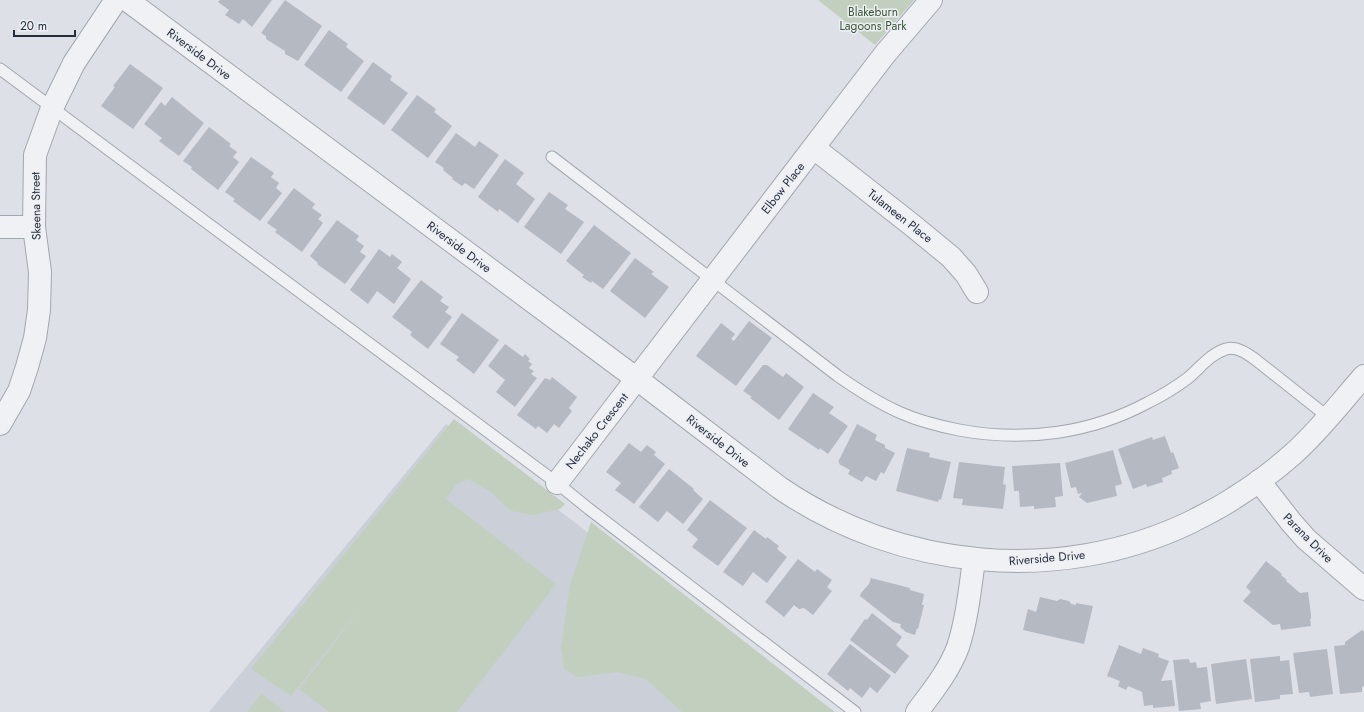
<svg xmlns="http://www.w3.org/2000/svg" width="1364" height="712" font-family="Jost,sans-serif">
	<rect width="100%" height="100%" fill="#dde0e6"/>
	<!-- built -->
	<path fill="#cbcfd7" d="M 446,424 L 781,680 L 756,712 L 209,712 Z"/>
	<!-- green -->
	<g fill="#c2cfbe">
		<path d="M 818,0 L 914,0 L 875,45 Z"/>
		<path d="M 454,419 L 565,504 L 560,509 L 534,515 L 511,511 L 490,491 L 468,479 L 456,485 L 446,499 L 556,584 L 457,712 L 329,712 L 299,689 L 370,596 L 291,696 L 251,669 Z"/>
		<path d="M 591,522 L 835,712 L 682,712 L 646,679 L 617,672 L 578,677 L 564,669 L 561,647 L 570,585 Z"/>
		<path d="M 262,693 L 262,694 L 285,712 L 247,712 Z"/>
	</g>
	<!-- building -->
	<g fill="#b4b9c2">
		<path d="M 220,0 L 272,0 L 252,27 L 243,19 L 239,24 L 225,15 L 229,10 L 218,2 Z"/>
		<path d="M 285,0 L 322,26 L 298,61 L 285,54 L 285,51 L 266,39 L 266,36 L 261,33 Z"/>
		<path d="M 329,30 L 348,44 L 346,47 L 364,61 L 341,92 L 304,65 Z"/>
		<path d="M 373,62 L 392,76 L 390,80 L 408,93 L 384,125 L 347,98 Z"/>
		<path d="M 130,64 L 163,88 L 133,129 L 101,106 L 115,87 L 113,86 Z"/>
		<path d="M 417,95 L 436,109 L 434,112 L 452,126 L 428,158 L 391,130 Z"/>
		<path d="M 172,97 L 204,123 L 179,156 L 159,141 L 162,138 L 144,124 L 161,102 L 165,106 Z"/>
		<path d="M 209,127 L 231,144 L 229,146 L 237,152 L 233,157 L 239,162 L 218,190 L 191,169 L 192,167 L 183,161 Z"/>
		<path d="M 456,133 L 475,147 L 479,141 L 499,155 L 474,189 L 465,183 L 462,186 L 452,179 L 453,178 L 443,170 L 444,168 L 435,162 Z"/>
		<path d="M 251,157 L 274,173 L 271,177 L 279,183 L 276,188 L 282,193 L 260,221 L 233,201 L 235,199 L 225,192 Z"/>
		<path d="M 505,159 L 524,173 L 516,184 L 535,199 L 518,223 L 499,209 L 498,212 L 478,197 Z"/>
		<path d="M 294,188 L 315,204 L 312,208 L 322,215 L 318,219 L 323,223 L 302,252 L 275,232 L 277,230 L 267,223 Z"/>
		<path d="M 549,192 L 568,205 L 565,209 L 584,222 L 561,254 L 524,227 Z"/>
		<path d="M 337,220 L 359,236 L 356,240 L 364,246 L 360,252 L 366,256 L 345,284 L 317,264 L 318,263 L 310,256 Z"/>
		<path d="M 594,225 L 631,253 L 603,289 L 592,281 L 591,283 L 582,277 L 584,275 L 566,261 Z"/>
		<path d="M 379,249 L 390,257 L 392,254 L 402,262 L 397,268 L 411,279 L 394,304 L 377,291 L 368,304 L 350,290 Z"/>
		<path d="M 635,258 L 654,272 L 651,274 L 669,287 L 645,318 L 610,291 Z"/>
		<path d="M 421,280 L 443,297 L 440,301 L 449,307 L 445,312 L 452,317 L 428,349 L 410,335 L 412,332 L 392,317 Z"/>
		<path d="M 462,313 L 499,340 L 474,374 L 456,360 L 459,357 L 440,344 Z"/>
		<path d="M 749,321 L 772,338 L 736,386 L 696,356 L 721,323 L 735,334 L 731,339 L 734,341 Z"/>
		<path d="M 505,344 L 523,357 L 525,354 L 530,359 L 528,361 L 532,364 L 529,368 L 534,371 L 531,374 L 537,378 L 515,407 L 496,392 L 505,380 L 488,366 Z"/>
		<path d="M 763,365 L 767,365 L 783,377 L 786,373 L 804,387 L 779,420 L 750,398 L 752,397 L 743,391 Z"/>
		<path d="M 552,377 L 577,397 L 569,408 L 572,411 L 559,428 L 554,424 L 547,433 L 538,426 L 536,429 L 517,415 L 545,378 L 550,380 Z"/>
		<path d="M 813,393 L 834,407 L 829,413 L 848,426 L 828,454 L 820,448 L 819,450 L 788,429 Z"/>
		<path d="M 857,424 L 877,435 L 875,440 L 885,445 L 885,448 L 895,453 L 884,474 L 881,472 L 876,481 L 866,476 L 862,482 L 848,474 L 850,470 L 839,464 L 840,463 L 838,462 Z"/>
		<path d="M 1165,436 L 1171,453 L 1173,452 L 1179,468 L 1171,471 L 1172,474 L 1162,478 L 1163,482 L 1147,487 L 1146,484 L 1133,489 L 1118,449 L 1152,437 L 1153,440 Z"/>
		<path d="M 629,443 L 641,452 L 647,445 L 656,452 L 654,455 L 665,464 L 634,504 L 615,490 L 621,483 L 606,472 Z"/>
		<path d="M 907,448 L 930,453 L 929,457 L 951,462 L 941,500 L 939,499 L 938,502 L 896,491 Z"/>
		<path d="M 1113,450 L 1122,484 L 1115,486 L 1117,496 L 1087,503 L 1079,497 L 1082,493 L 1078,494 L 1076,487 L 1071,488 L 1065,463 Z"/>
		<path d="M 959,462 L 1005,467 L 1003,484 L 1006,485 L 1003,509 L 962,505 L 963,499 L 953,498 Z"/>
		<path d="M 1060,463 L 1063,496 L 1055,497 L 1056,507 L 1034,509 L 1034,506 L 1020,507 L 1019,491 L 1014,491 L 1012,466 Z"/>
		<path d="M 669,469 L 694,489 L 693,490 L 703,499 L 683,524 L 667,511 L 658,522 L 639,507 Z"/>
		<path d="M 710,500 L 747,528 L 718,566 L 692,547 L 698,539 L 687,530 Z"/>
		<path d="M 754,530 L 766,539 L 767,537 L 779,546 L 777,549 L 787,557 L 767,583 L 753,572 L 743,586 L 723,572 Z"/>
		<path d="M 798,559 L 815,572 L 817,569 L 832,580 L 827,587 L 832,591 L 813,615 L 804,608 L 799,609 L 794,605 L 784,617 L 765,602 Z"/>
		<path d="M 1266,561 L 1282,574 L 1281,575 L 1287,580 L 1286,581 L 1300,593 L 1308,592 L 1311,615 L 1311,619 L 1310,619 L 1311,626 L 1281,630 L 1280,624 L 1273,625 L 1243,601 L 1251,592 L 1246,587 Z"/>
		<path d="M 871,578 L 910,588 L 910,590 L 924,594 L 922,605 L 924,605 L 918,629 L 917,628 L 915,635 L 906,632 L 900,627 L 901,624 L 893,622 L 860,596 L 861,593 L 869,584 Z"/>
		<path d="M 1040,597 L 1057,601 L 1060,599 L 1069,601 L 1071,604 L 1076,605 L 1076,603 L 1093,606 L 1084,644 L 1023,630 L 1028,609 L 1036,612 Z"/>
		<path d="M 872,613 L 902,637 L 896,645 L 909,656 L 895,674 L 850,640 L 865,619 L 867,620 Z"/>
		<path d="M 1362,630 L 1364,632 L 1364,686 L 1362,687 L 1362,692 L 1340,694 L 1334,646 L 1345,645 L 1345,642 Z"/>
		<path d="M 850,644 L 891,676 L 877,693 L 870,687 L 862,698 L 850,688 L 848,691 L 827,674 Z"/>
		<path d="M 1119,645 L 1141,654 L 1143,648 L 1159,654 L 1158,657 L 1169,661 L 1161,681 L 1172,680 L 1175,706 L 1153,708 L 1153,705 L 1144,706 L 1142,692 L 1128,686 L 1126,690 L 1118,686 L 1120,681 L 1107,676 Z"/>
		<path d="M 1327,649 L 1333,694 L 1310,697 L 1309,692 L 1299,693 L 1293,653 Z"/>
		<path d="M 1280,656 L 1280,661 L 1289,660 L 1293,694 L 1280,695 L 1280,699 L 1255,702 L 1250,659 Z"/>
		<path d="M 1189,659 L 1190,663 L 1196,662 L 1197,668 L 1207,667 L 1211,701 L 1200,703 L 1201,709 L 1179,711 L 1173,660 Z"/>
		<path d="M 1246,659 L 1252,699 L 1216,704 L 1211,664 Z"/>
	</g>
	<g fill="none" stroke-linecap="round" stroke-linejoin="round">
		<defs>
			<g id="service">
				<path d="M 0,69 L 557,483 L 589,509 L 855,712"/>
				<path d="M 552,157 L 838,376 C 858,390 878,403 901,413 C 919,421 939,426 959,430 C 1024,442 1090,434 1149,402 C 1163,395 1176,387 1188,378 C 1200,368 1210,354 1226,349 C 1237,346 1248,354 1256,360 L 1328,417"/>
			</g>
			<g id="minor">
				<path d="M 814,148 L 912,225 L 951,257 L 966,274 L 977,292"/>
				<path d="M 0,227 L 34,227"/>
				<path d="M 0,424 L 19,391 L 27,367 L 35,338 L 39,310 L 40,272 L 34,227 L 35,155 L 52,108 L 74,63 L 116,0"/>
				<path d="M 1259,481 L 1291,522 L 1306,539 L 1364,589"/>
				<path d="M 557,483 L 885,54 L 931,0"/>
				<path d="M 917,712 C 932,692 949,671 958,647 C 967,619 970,589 974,560"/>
			</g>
			<path id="tertiary" d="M 127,0 L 637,379 L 780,488 C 900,570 1060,585 1191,522 C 1206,514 1221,507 1234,498 C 1255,485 1275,470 1293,454 C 1319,431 1341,402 1364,376"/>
		</defs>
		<!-- service casing -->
		<use href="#service" stroke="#a3a7af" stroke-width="13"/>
		<!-- minor casing -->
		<use href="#minor" stroke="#a3a7af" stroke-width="24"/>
		<!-- tertiary casing -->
		<use href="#tertiary" stroke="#a3a7af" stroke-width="24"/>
		<!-- service -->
		<use href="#service" stroke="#eff1f4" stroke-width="11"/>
		<!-- minor -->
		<use href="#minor" stroke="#eff1f4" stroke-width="22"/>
		<!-- tertiary -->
		<use href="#tertiary" stroke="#eff1f4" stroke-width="22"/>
	</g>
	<g text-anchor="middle" stroke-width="3" stroke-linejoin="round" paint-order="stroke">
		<!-- park labels -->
		<g font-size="12" fill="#3a5635" stroke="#eceff4">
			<text x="873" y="16">Blakeburn<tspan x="873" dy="14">Lagoons Park</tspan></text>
		</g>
		<!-- street labels -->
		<g font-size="12" fill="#272e3b" stroke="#eceff4">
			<text transform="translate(199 54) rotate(37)" y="4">Riverside Drive</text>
			<text transform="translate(783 188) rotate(-52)" y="4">Elbow Place</text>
			<text transform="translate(36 206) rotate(-91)" y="4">Skeena Street</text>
			<text transform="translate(900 216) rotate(38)" y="4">Tulameen Place</text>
			<text transform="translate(459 247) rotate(37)" y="4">Riverside Drive</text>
			<text transform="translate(597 431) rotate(-52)" y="4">Nechako Crescent</text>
			<text transform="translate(718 441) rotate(38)" y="4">Riverside Drive</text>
			<text transform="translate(1308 538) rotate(45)" y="4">Parana Drive</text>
			<text transform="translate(1047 558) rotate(-5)" y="4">Riverside Drive</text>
		</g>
	</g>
	<!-- scale -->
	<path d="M14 30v6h61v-6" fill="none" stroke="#272e3b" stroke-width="2"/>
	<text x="20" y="30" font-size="12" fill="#272e3b" stroke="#eceff4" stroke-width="3" paint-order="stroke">20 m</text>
</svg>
